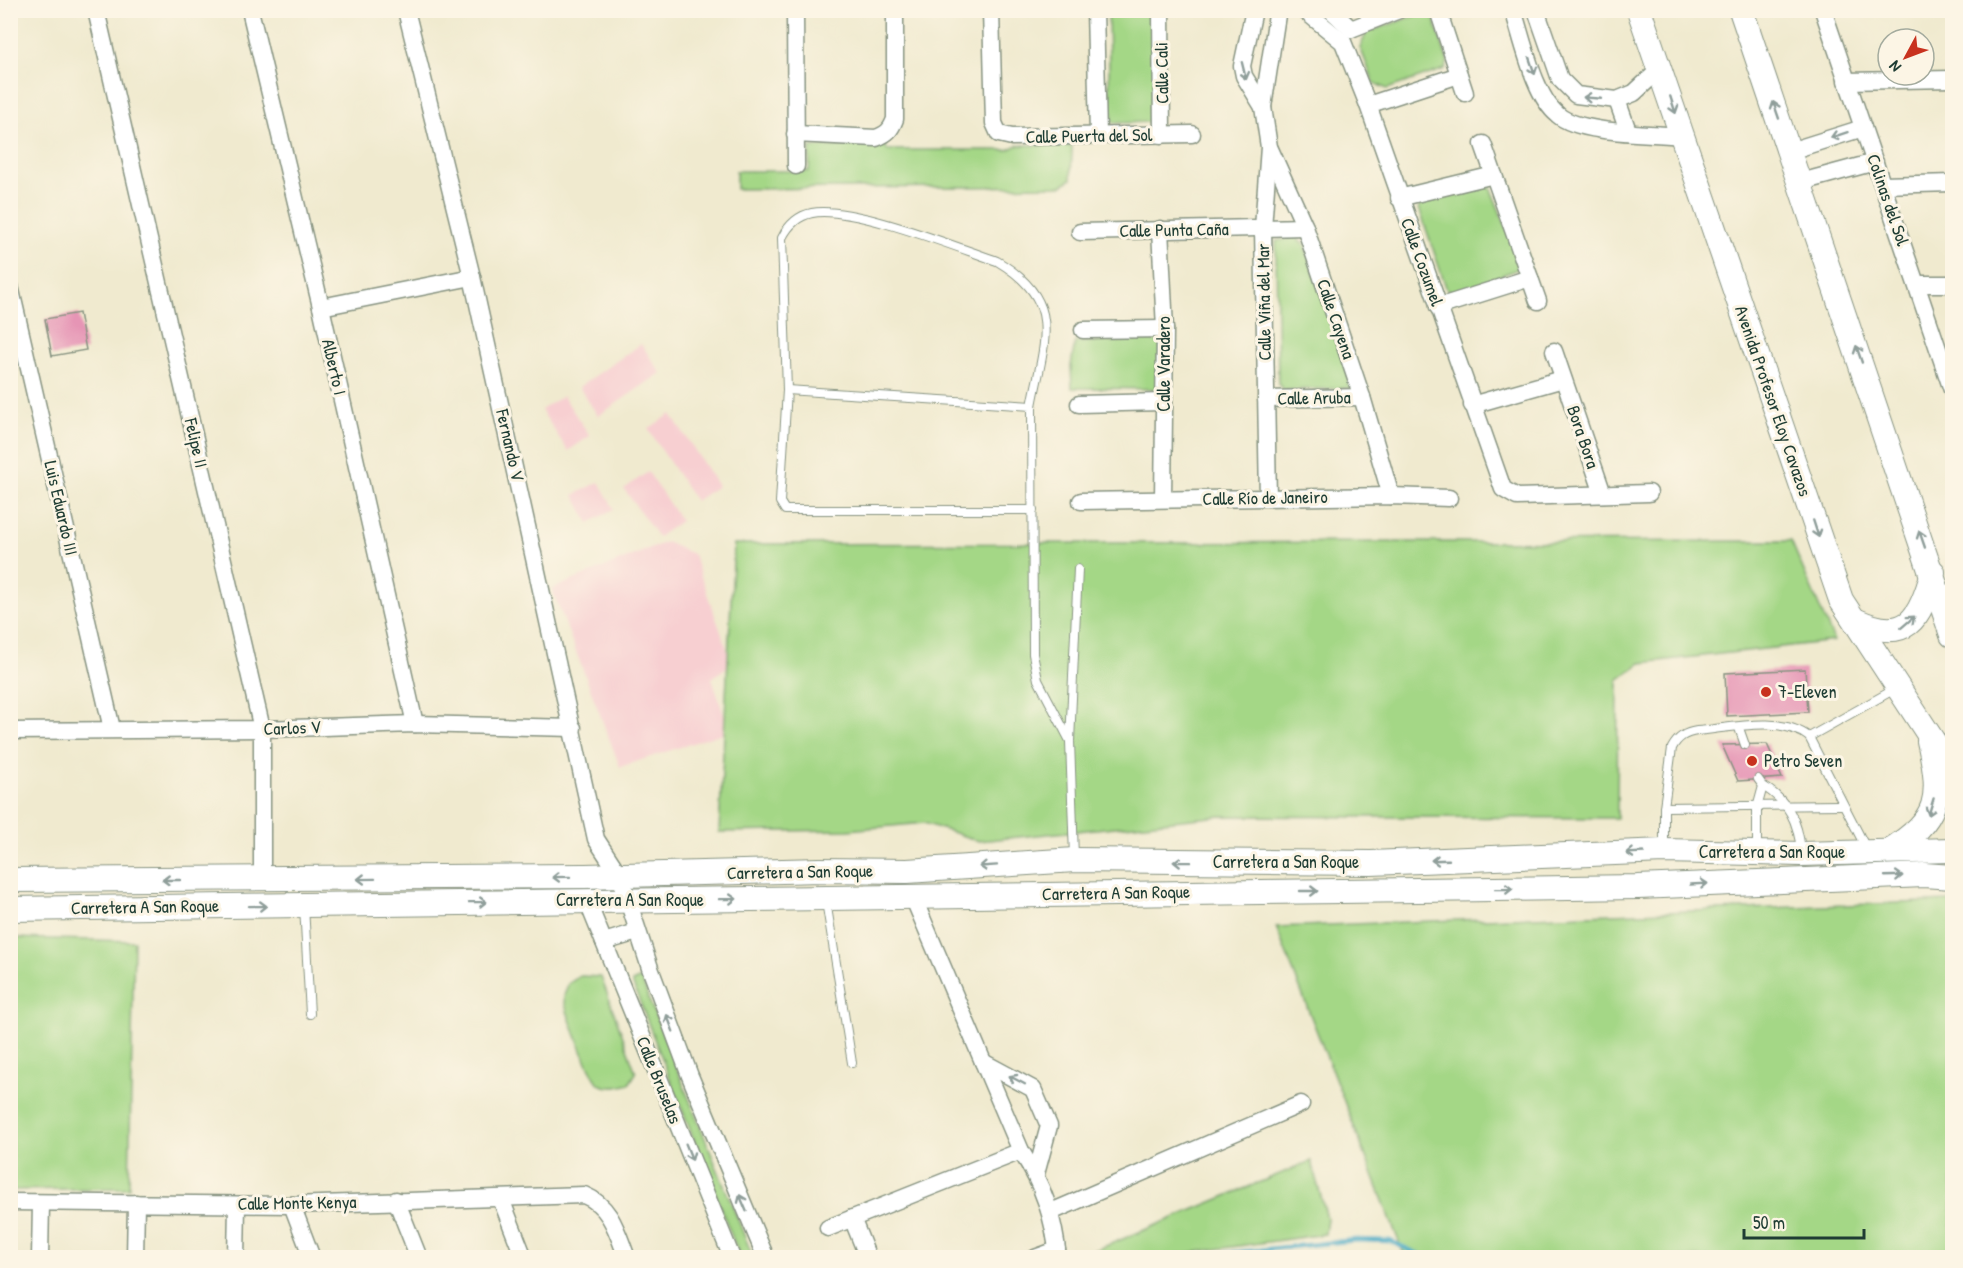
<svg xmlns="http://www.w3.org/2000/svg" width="1963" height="1268" font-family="'Patrick Hand',sans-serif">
	<rect width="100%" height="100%" fill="#fcf5e5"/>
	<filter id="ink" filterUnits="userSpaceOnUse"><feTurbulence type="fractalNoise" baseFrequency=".0167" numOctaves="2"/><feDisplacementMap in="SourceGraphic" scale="12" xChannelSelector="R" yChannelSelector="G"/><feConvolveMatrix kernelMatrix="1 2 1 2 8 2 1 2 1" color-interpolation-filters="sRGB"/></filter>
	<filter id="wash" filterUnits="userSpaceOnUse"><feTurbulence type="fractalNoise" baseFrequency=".008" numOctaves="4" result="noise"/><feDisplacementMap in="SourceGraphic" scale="24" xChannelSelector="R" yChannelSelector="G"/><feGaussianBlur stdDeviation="1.35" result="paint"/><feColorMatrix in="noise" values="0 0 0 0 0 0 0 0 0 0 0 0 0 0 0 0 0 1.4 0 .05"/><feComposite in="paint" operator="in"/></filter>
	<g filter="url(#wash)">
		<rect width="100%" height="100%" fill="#f0eacf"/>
		<!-- built -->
		<g fill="#f7cfd1">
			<path d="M 641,344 L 661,373 L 598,416 L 579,387 Z"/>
			<path d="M 563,396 L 590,436 L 568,451 L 541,410 Z"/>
			<path d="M 671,414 L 718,486 L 695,501 L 648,429 Z"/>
			<path d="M 648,472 L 681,521 L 658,537 L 624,489 Z"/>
			<path d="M 599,482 L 614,509 L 589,523 L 574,495 Z"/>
			<path d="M 666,542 L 693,554 L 732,663 L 712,678 L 729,731 L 620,767 L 552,589 Z"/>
		</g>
		<!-- green -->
		<g fill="#a4d786" stroke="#628a5d" stroke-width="1.5">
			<path d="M 1108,11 L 1156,11 L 1158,116 L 1153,122 L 1114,123 L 1110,119 Z"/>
			<path d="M 1426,12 L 1432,13 L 1448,62 L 1445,69 L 1387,89 L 1374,83 L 1360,47 L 1367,32 Z"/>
			<path d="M 885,144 L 887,150 L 1008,150 L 1018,145 L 1072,146 L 1071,179 L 1061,186 L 736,189 L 736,171 L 809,171 L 810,147 Z"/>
			<path d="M 1487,180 L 1521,263 L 1518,269 L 1456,293 L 1447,290 L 1419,208 L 1421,202 Z"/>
			<path d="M 1296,237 L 1304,244 L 1353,388 L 1284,390 L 1278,384 L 1276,241 Z"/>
			<path d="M 1154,340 L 1162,345 L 1162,389 L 1072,388 L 1071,366 L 1075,342 Z"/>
			<path d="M 1791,541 L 1834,641 L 1641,663 L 1618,680 L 1617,818 L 1221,816 L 979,841 L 924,823 L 848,830 L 719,832 L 734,544 Z"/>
			<path d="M 1952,901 L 1952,1258 L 1405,1257 L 1276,927 Z"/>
			<path d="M 11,938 L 134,941 L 129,1188 L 11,1190 Z"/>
			<path d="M 580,976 L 601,977 L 636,1073 L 629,1084 C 620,1087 611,1089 601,1085 C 592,1081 565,1010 564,998 C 564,994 567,988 568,984 Z"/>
			<path d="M 641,978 L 649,1000 L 753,1257 L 740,1257 L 632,982 Z"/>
			<path d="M 1311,1161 L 1327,1218 L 1325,1234 L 1159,1257 L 1079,1257 Z"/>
		</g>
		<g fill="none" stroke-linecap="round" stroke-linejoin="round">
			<!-- stream -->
			<path stroke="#45a9c5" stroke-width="4.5" d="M 1185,1258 L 1356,1240 L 1390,1241 L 1427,1258"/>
		</g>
		<g id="blocks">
			<!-- building -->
			<g fill="#e695b5">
				<path d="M 79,313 L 86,350 L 52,356 L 45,319 Z"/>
				<path d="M 1805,669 L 1808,712 L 1727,716 L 1725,673 Z"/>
				<path d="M 1767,744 L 1782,778 L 1738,781 L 1722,745 Z"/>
			</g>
		</g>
	</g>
	<g filter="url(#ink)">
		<use href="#blocks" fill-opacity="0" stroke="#889482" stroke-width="1.5"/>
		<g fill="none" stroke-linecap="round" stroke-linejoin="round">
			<defs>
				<g id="service">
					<path d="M 787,390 L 1032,406 L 1033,654 L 1038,680 L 1070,741"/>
					<path d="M 1032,406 C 1044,341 1065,301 997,261 C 956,247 850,205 812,213 C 797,216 788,226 782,238 L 787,390 L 780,502 L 785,510 L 1033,510"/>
					<path d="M 1739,728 L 1745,745"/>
					<path d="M 1809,737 L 1895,689"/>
					<path d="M 1763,786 C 1789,802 1798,821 1801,851"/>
					<path d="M 1664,807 L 1842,805"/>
					<path d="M 1664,848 L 1664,807 L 1672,748 C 1678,737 1685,733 1697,731 C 1731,728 1781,715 1809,737 L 1866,848"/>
					<path d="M 1757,850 L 1757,808 L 1763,786 L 1758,779"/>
					<path d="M 1074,857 L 1070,741 L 1078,569"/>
					<path d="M 826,901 L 852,1063"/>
					<path d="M 304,906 L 310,1014"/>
				</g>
				<g id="minor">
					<path d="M 96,10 L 262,729 L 262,880"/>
					<path d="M 250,10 L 321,307 L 415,724"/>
					<path d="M 406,10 L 472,277 L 596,839 L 620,876 L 650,968 L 690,1076 L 766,1258"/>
					<path d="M 795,10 L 796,166"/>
					<path d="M 991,10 L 994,123 L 999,134 L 1012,137 L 1192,134"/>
					<path d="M 1095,10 L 1098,135"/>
					<path d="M 1161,10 L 1162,135"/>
					<path d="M 1254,10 L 1242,66 L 1244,76 L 1263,107"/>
					<path d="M 1304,10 L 1343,42 L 1368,105 L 1503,489 L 1517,497 L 1649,493"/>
					<path d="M 1331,10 L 1351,29"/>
					<path d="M 1438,10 L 1465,93"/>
					<path d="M 1513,10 C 1523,40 1534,96 1558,115 C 1579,134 1652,133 1683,136"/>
					<path d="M 1536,10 L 1560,79 L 1576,95 L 1617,100 L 1634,93 L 1661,68"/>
					<path d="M 1823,10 L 1952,390"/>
					<path d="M 1351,29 L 1399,10"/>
					<path d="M 1846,81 L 1952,79"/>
					<path d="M 1617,100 L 1628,131"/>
					<path d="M 1368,105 L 1459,75"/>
					<path d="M 795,134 L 876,138 C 887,134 891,130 895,119 L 895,10"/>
					<path d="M 1483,144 L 1538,301"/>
					<path d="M 1270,149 L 1305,227 L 1362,397 L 1391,496"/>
					<path d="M 1790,151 L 1863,128"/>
					<path d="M 1801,182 L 1875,162"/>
					<path d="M 1883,185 L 1952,183"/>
					<path d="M 1399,198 L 1494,175"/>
					<path d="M 1160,229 L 1165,329 L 1163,499"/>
					<path d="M 1080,232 L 1305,227"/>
					<path d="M 1917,284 L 1952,284"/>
					<path d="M 10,286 L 112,729"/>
					<path d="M 321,307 L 472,277"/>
					<path d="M 1438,307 L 1530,278"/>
					<path d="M 1083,330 L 1165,329"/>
					<path d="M 1554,351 L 1603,494"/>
					<path d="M 1266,399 L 1362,397"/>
					<path d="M 1079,404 L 1163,402"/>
					<path d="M 1472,405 L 1563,379"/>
					<path d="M 1268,498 L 1263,228 L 1269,147 L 1263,107 L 1277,15"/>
					<path d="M 1081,501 L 1391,496 L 1449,498"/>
					<path d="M 10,731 L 262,729 L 415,724 L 573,728"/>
					<path d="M 913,897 L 1021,1151 C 1043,1185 1054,1217 1058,1258"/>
					<path d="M 588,903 L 732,1258"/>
					<path d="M 604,942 L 637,932"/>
					<path d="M 983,1062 L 1033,1089 L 1049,1126 L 1036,1174"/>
					<path d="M 501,1199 L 524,1258"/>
					<path d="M 396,1200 L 419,1258"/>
					<path d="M 10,1202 L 292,1205 L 584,1195 C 611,1206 617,1232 627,1258"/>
					<path d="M 292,1205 L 312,1258"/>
					<path d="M 1051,1212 L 1301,1104"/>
					<path d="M 852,1218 L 868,1258"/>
					<path d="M 828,1228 L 1021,1151"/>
					<path d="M 40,1258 L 41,1203"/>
					<path d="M 135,1258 L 136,1203"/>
					<path d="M 236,1258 L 237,1205"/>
					<path d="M 1035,1258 L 1057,1250"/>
				</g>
				<g id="secondary">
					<path d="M 1639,10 L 1841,600 L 1952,770"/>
					<path d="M 1741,10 L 1952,635"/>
					<path d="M 1855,620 C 1907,644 1920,620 1933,572"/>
					<path d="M 1889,851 C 1940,818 1942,799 1929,741"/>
					<path d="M 10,880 L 585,876 L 820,870 L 907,871 L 1075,860 L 1371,863 L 1664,851 L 1801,854 L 1952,850"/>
					<path d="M 10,909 L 1638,887 L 1924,875 L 1952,877"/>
				</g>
			</defs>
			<!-- service casing -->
			<use href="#service" stroke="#889482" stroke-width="10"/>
			<!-- minor casing -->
			<use href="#minor" stroke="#889482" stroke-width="19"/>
			<!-- secondary casing -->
			<use href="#secondary" stroke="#889482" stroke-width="26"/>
			<!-- service -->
			<use href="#service" stroke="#fff" stroke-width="8"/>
			<!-- minor -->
			<use href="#minor" stroke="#fff" stroke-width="16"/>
			<!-- secondary -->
			<use href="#secondary" stroke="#fff" stroke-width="24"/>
		</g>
		<!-- one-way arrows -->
		<defs><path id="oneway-shaft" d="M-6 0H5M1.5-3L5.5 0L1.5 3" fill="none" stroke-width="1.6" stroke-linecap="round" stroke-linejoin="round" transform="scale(1.5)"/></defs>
		<g stroke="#8f9e9a">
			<use href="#oneway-shaft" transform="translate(1532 66) rotate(71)"/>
			<use href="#oneway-shaft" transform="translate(1244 71) rotate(76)"/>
			<use href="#oneway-shaft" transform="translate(1592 98) rotate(-175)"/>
			<use href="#oneway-shaft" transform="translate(1673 105) rotate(72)"/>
			<use href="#oneway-shaft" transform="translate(1776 110) rotate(-109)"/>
			<use href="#oneway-shaft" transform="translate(1839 135) rotate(162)"/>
			<use href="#oneway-shaft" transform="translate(1859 354) rotate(-109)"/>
			<use href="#oneway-shaft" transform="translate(1816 529) rotate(72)"/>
			<use href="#oneway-shaft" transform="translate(1922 539) rotate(-109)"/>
			<use href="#oneway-shaft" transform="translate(1908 622) rotate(-41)"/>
			<use href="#oneway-shaft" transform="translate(1931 807) rotate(107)"/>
			<use href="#oneway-shaft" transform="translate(1635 853) rotate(177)"/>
			<use href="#oneway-shaft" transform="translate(1440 860) rotate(178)"/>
			<use href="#oneway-shaft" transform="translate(1182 862) rotate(-179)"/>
			<use href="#oneway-shaft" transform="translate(988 866) rotate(176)"/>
			<use href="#oneway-shaft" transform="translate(1894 876) rotate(-2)"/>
			<use href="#oneway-shaft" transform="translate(561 877) rotate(179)"/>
			<use href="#oneway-shaft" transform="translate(366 879) rotate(179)"/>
			<use href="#oneway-shaft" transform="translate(171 880) rotate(-180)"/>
			<use href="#oneway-shaft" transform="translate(1699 884) rotate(-3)"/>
			<use href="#oneway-shaft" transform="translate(1504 889) rotate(-1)"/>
			<use href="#oneway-shaft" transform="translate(1309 891)"/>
			<use href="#oneway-shaft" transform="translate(728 899) rotate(-1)"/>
			<use href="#oneway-shaft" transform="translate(478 902) rotate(-1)"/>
			<use href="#oneway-shaft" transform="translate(258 906) rotate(-1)"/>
			<use href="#oneway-shaft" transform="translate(670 1023) rotate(-111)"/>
			<use href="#oneway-shaft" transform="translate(1017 1080) rotate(-152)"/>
			<use href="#oneway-shaft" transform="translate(689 1152) rotate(68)"/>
			<use href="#oneway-shaft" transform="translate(743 1203) rotate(-113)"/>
		</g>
	</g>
	<!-- markers -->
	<g fill="#c8321e" stroke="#fcf5e5" stroke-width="2">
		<circle cx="1766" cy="692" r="6"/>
		<circle cx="1752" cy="761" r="6"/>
	</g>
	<g text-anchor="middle" stroke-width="6" stroke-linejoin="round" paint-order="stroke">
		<!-- street labels -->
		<g font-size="18" fill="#1f3d34" stroke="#fcf5e5">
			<text transform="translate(1162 73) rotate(-91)" y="6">Calle Cali</text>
			<text transform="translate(1089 136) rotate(-1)" y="6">Calle Puerta del Sol</text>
			<text transform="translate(1888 200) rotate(71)" y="6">Colinas del Sol</text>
			<text transform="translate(1174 230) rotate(-1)" y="6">Calle Punta Caña</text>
			<text transform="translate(1422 262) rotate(70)" y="6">Calle Cozumel</text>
			<text transform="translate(1264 302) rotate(-91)" y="6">Calle Viña del Mar</text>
			<text transform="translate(1336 319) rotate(71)" y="6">Calle Cayena</text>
			<text transform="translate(1164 364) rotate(-90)" y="6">Calle Varadero</text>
			<text transform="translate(334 367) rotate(77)" y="6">Alberto I</text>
			<text transform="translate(1314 398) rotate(-1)" y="6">Calle Aruba</text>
			<text transform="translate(1773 401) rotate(71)" y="6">Avenida Profesor Eloy Cavazos</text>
			<text transform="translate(1583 437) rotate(71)" y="6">Bora Bora</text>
			<text transform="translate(196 443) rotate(77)" y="6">Felipe II</text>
			<text transform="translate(510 445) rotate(77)" y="6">Fernando V</text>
			<text transform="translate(1265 498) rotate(-1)" y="6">Calle Río de Janeiro</text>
			<text transform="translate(61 508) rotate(77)" y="6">Luis Eduardo III</text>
			<text transform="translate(292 728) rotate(-2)" y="6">Carlos V</text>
			<text x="1772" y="858">Carretera a San Roque</text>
			<text x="1286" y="868">Carretera a San Roque</text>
			<text transform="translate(800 872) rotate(-1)" y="6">Carretera a San Roque</text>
			<text transform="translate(1116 893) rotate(-1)" y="6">Carretera A San Roque</text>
			<text x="630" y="906">Carretera A San Roque</text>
			<text transform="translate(145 907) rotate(-1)" y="6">Carretera A San Roque</text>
			<text transform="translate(659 1080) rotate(68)" y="6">Calle Bruselas</text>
			<text transform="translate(297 1203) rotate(-1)" y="6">Calle Monte Kenya</text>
		</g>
		<!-- poi labels -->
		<g font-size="18" fill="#1f3d34" stroke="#fcf5e5" text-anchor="start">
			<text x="1778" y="698">7-Eleven</text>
			<text x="1764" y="767">Petro Seven</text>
		</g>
	</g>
	<!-- margin -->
	<rect width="1963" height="1268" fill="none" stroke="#fcf5e5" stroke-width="36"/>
	<!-- north arrow -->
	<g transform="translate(1906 57) rotate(229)"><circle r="28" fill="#fcf5e5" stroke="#a4ab9e" stroke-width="1.5"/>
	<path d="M0-4.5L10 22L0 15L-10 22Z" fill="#c8321e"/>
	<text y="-9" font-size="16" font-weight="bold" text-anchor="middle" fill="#1f3d34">N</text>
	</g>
	<!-- scale -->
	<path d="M1744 1229v9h120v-9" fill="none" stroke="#1f3d34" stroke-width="3"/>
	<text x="1753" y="1229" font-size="18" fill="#1f3d34" stroke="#fcf5e5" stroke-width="4.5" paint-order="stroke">50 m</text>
</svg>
